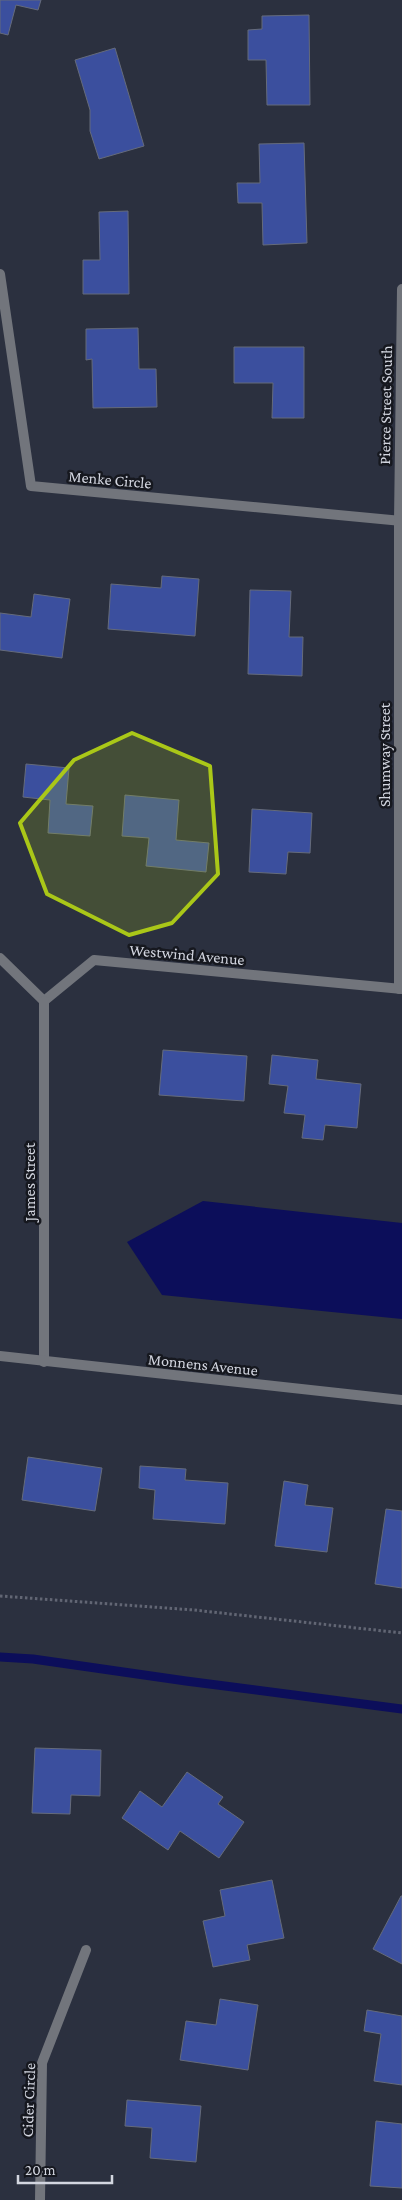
<svg xmlns="http://www.w3.org/2000/svg" width="402" height="2200" font-family="'Crimson Pro',serif">
	<rect width="100%" height="100%" fill="#2b303f"/>
	<!-- water -->
	<path fill="#0c0e5a" d="M 203,1201 L 402,1223 L 402,1319 L 162,1295 L 127,1242 Z"/>
	<g fill="none" stroke-linecap="round" stroke-linejoin="round">
		<!-- stream -->
		<path stroke="#0c0e5a" stroke-width="9" d="M 0,1657 L 33,1659 L 186,1681 L 402,1709"/>
	</g>
	<!-- building -->
	<g fill="#3b4f9e" stroke="#656b7b">
		<path d="M 0,0 L 41,0 L 38,10 L 16,5 L 8,35 L 0,33 Z"/>
		<path d="M 309,15 L 310,105 L 267,105 L 266,60 L 248,60 L 248,30 L 262,29 L 262,16 Z"/>
		<path d="M 115,48 L 144,146 L 99,159 L 90,131 L 90,110 L 75,60 Z"/>
		<path d="M 304,143 L 307,243 L 263,245 L 262,203 L 238,203 L 237,183 L 260,183 L 259,144 Z"/>
		<path d="M 128,211 L 129,294 L 83,294 L 83,260 L 100,260 L 99,212 Z"/>
		<path d="M 138,328 L 139,369 L 156,369 L 157,407 L 93,408 L 92,359 L 86,360 L 86,329 Z"/>
		<path d="M 234,347 L 304,347 L 304,418 L 272,418 L 273,383 L 234,383 Z"/>
		<path d="M 162,576 L 199,579 L 195,636 L 108,629 L 111,584 L 161,588 Z"/>
		<path d="M 250,590 L 291,591 L 289,637 L 303,637 L 302,676 L 248,674 Z"/>
		<path d="M 34,594 L 70,599 L 62,658 L 0,650 L 0,613 L 31,617 Z"/>
		<path d="M 26,764 L 69,768 L 66,804 L 93,806 L 90,836 L 48,833 L 50,800 L 23,797 Z"/>
		<path d="M 125,795 L 179,800 L 176,840 L 209,843 L 206,872 L 146,866 L 149,838 L 122,836 Z"/>
		<path d="M 252,809 L 312,813 L 310,853 L 288,852 L 286,874 L 249,872 Z"/>
		<path d="M 163,1050 L 247,1056 L 244,1101 L 159,1095 Z"/>
		<path d="M 272,1055 L 318,1060 L 316,1079 L 361,1084 L 357,1128 L 325,1125 L 323,1140 L 302,1138 L 305,1115 L 284,1113 L 288,1086 L 269,1084 Z"/>
		<path d="M 28,1457 L 102,1468 L 95,1511 L 22,1500 Z"/>
		<path d="M 140,1466 L 186,1469 L 185,1480 L 228,1483 L 225,1524 L 153,1519 L 155,1490 L 139,1488 Z"/>
		<path d="M 284,1481 L 308,1485 L 305,1505 L 333,1508 L 327,1552 L 275,1546 Z"/>
		<path d="M 386,1509 L 402,1511 L 402,1588 L 375,1584 Z"/>
		<path d="M 35,1748 L 101,1750 L 100,1796 L 71,1795 L 70,1814 L 32,1813 Z"/>
		<path d="M 187,1772 L 223,1797 L 218,1804 L 244,1822 L 219,1858 L 180,1831 L 168,1850 L 122,1818 L 140,1791 L 162,1807 Z"/>
		<path d="M 272,1880 L 284,1938 L 247,1945 L 250,1960 L 213,1967 L 203,1921 L 225,1916 L 220,1890 Z"/>
		<path d="M 401,1896 L 402,1896 L 402,1964 L 373,1949 Z"/>
		<path d="M 220,1999 L 258,2005 L 248,2070 L 180,2060 L 186,2021 L 216,2025 Z"/>
		<path d="M 367,2010 L 402,2016 L 402,2085 L 374,2081 L 381,2034 L 364,2031 Z"/>
		<path d="M 127,2100 L 201,2106 L 196,2162 L 150,2158 L 152,2128 L 125,2126 Z"/>
		<path d="M 376,2121 L 402,2124 L 402,2188 L 370,2186 Z"/>
	</g>
	<g fill="none" stroke-linecap="round" stroke-linejoin="round">
		<!-- path -->
		<path stroke="#626674" stroke-width="3" stroke-dasharray="2.5 2.5" stroke-linecap="butt" d="M 0,1596 L 194,1610 L 402,1633"/>
		<!-- minor -->
		<g stroke="#72757c" stroke-width="10">
			<path d="M 0,274 L 31,486 L 402,521"/>
			<path d="M 0,958 L 44,1001 L 94,960 L 402,989"/>
			<path d="M 399,989 L 399,521 L 402,289"/>
			<path d="M 44,1001 L 44,1362"/>
			<path d="M 0,1356 L 402,1400"/>
			<path d="M 40,2200 L 42,2063 L 86,1950"/>
		</g>
	</g>
	<!-- marked area -->
	<path fill="#aac718" fill-opacity="0.2" stroke="#aac718" stroke-width="4" stroke-linejoin="round" d="M 132,733 L 210,766 L 218,874 L 172,923 L 129,935 L 47,894 L 20,823 L 74,760 Z"/>
	<g text-anchor="middle" stroke-width="5" stroke-linejoin="round" paint-order="stroke">
		<!-- street labels -->
		<g font-size="16" fill="#d3d6e0" stroke="#16181f">
			<text transform="translate(385 405) rotate(-89)" y="6">Pierce Street South</text>
			<text transform="translate(110 479) rotate(5)" y="6">Menke Circle</text>
			<text transform="translate(384 755) rotate(-90)" y="6">Shumway Street</text>
			<text transform="translate(187 954) rotate(5)" y="6">Westwind Avenue</text>
			<text transform="translate(29 1182) rotate(-90)" y="6">James Street</text>
			<text transform="translate(203 1364) rotate(6)" y="6">Monnens Avenue</text>
			<text transform="translate(28 2100) rotate(-88)" y="6">Cider Circle</text>
		</g>
	</g>
	<!-- scale -->
	<path d="M18 2175v8h94v-8" fill="none" stroke="#d3d6e0" stroke-width="2.5"/>
	<text x="25" y="2175" font-size="15" fill="#d3d6e0" stroke="#16181f" stroke-width="4" paint-order="stroke">20 m</text>
</svg>
